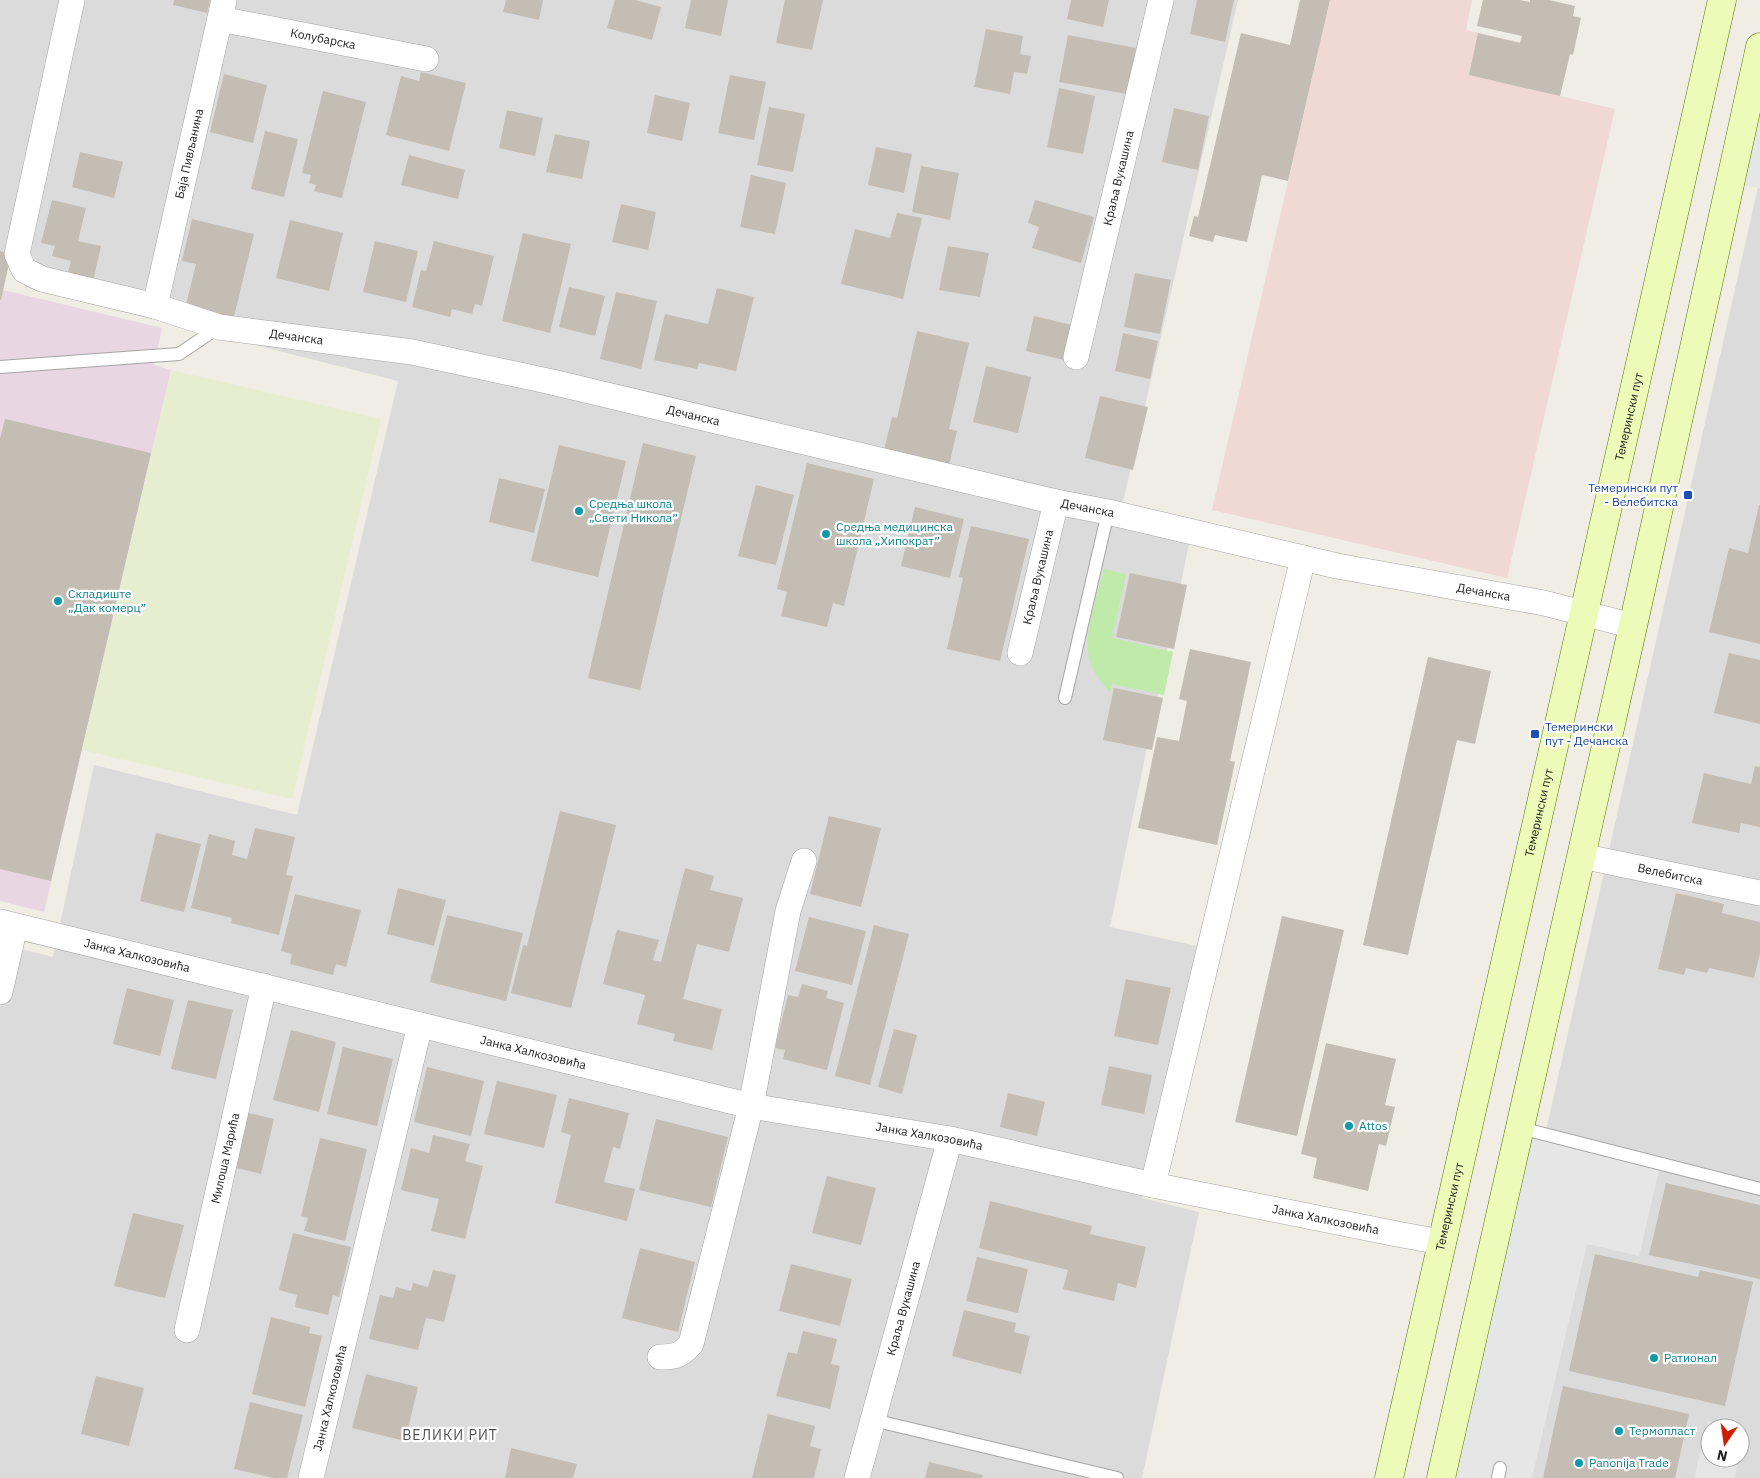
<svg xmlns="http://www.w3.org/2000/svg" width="1760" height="1478" font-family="'IBM Plex Sans',sans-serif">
	<rect width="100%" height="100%" fill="#efede4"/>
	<!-- residential -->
	<g fill="#dcdbdb" fill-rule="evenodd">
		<path d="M 0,0 L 1238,0 L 1123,502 L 1193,524 L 1110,927 L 1197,946 L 1142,1198 L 1199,1212 L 1142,1478 L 0,1478 L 0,944 L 53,957 L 94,765 L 297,815 L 398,381 L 24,287 L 34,256 L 0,251 Z"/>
		<path d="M 1760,178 L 1760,1478 L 1468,1478 ZM 1710,1428 L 1740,1428 L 1740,1458 L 1710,1458 Z"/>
	</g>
	<!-- commercial -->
	<path fill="#f0d9d3" d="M 1330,0 L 1472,0 L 1466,30 L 1570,54 L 1560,96 L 1615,109 L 1507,578 L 1212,510 Z"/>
	<!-- industrial -->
	<path fill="#e8d6e2" d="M 0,251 L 11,254 L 3,290 L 162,328 L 154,365 L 171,370 L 44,912 L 0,901 Z"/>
	<!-- farmland -->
	<path fill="#e7eecf" d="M 171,370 L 381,419 L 292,799 L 82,750 Z"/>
	<!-- grass -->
	<path fill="#c0eaaa" d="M 1104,569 L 1126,574 L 1112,638 L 1173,652 L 1164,695 L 1112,684 L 1110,693 C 1104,684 1094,675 1091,664 C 1081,638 1097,596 1104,569 Z"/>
	<!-- parking -->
	<g fill="#e6e6e6">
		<path d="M 1760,113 L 1760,188 L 1743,185 Z"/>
		<path d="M 1508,1127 L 1661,1162 L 1639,1256 L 1587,1244 L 1532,1478 L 1426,1478 Z"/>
		<path d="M 1708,1421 L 1738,1428 L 1710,1428 L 1710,1458 L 1739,1458 L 1734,1478 L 1694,1478 Z"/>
	</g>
	<!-- building -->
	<g fill="#c4bdb4">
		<path d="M 174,0 L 210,0 L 207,13 L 173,5 Z"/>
		<path d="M 506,0 L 543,0 L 539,20 L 503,12 Z"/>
		<path d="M 615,0 L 635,0 L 661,7 L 652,40 L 607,28 Z"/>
		<path d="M 691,0 L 728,0 L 721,36 L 685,28 Z"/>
		<path d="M 785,0 L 823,0 L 812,50 L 776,43 Z"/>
		<path d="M 1071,0 L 1109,0 L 1103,27 L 1067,19 Z"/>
		<path d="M 1197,0 L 1234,0 L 1225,42 L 1190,34 Z"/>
		<path d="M 1300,0 L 1330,0 L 1288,181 L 1262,175 L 1247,242 L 1215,235 L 1213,242 L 1189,236 L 1194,216 L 1198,217 L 1241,33 L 1290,45 Z"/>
		<path d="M 1483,0 L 1519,0 L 1530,2 L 1530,0 L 1549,0 L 1575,6 L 1573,16 L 1581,18 L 1573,55 L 1570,54 L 1560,96 L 1469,75 L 1478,33 L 1520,43 L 1522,36 L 1477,26 Z"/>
		<path d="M 986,29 L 1023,36 L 1020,54 L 1031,56 L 1027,74 L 1014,72 L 1010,94 L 974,87 Z"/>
		<path d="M 1068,35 L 1136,48 L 1127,94 L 1059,82 Z"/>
		<path d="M 421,72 L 466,83 L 449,151 L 386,135 L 401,76 L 419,81 Z"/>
		<path d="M 224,74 L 267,85 L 253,143 L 210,132 Z"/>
		<path d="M 730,75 L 766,82 L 754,140 L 718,133 Z"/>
		<path d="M 1059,88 L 1095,96 L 1083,154 L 1047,147 Z"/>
		<path d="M 323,91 L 366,102 L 342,198 L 314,191 L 316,185 L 309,183 L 311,175 L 302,173 Z"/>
		<path d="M 655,95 L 690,103 L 682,141 L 647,133 Z"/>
		<path d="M 769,107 L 805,114 L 793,172 L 757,165 Z"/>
		<path d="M 1174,108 L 1209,116 L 1198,170 L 1162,162 Z"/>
		<path d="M 507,110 L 543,118 L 535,156 L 499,148 Z"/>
		<path d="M 265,131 L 298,139 L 284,197 L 251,189 Z"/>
		<path d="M 555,134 L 590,141 L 582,179 L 546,172 Z"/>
		<path d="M 876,147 L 912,154 L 904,193 L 868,185 Z"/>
		<path d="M 80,152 L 123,162 L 114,198 L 72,187 Z"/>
		<path d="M 409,155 L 465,170 L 458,199 L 401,185 Z"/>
		<path d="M 921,166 L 959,173 L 950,220 L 912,212 Z"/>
		<path d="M 751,175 L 786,183 L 775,234 L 740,227 Z"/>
		<path d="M 52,200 L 86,208 L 78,241 L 101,246 L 93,282 L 67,276 L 71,261 L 52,256 L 55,246 L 41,243 Z"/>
		<path d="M 1035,200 L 1094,217 L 1081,263 L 1032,248 L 1039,227 L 1028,223 Z"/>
		<path d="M 621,204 L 656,212 L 648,250 L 612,242 Z"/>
		<path d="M 897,213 L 922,218 L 903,299 L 841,284 L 855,229 L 890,238 Z"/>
		<path d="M 192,219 L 254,234 L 233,321 L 185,309 L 196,264 L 182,261 Z"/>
		<path d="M 290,220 L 343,233 L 329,291 L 276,278 Z"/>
		<path d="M 523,233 L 571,244 L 550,333 L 502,321 Z"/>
		<path d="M 375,241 L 418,251 L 406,302 L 363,292 Z"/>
		<path d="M 434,241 L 494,256 L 482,306 L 475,304 L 472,314 L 452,309 L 450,317 L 412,307 L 421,270 L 426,271 Z"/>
		<path d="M 948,246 L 989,253 L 980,297 L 939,290 Z"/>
		<path d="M 0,251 L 11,254 L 1,300 L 0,300 Z"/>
		<path d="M 1135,273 L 1171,280 L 1160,334 L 1124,327 Z"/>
		<path d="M 569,287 L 605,296 L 595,336 L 559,327 Z"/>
		<path d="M 717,288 L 754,297 L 736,371 L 699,363 L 697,369 L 654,360 L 665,314 L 708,324 Z"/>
		<path d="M 616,292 L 657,301 L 641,369 L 600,359 Z"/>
		<path d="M 1034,316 L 1072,325 L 1064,360 L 1026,351 Z"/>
		<path d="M 917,331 L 969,343 L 949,429 L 957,431 L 948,470 L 883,454 L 892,417 L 897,418 Z"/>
		<path d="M 1123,333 L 1158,341 L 1150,379 L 1115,371 Z"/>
		<path d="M 986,366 L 1031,377 L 1018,433 L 973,422 Z"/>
		<path d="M 1100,396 L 1148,407 L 1133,470 L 1085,458 Z"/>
		<path d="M 5,419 L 151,453 L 51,881 L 0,869 L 0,439 Z"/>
		<path d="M 643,443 L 696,456 L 640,690 L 588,678 Z"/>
		<path d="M 559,445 L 626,461 L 598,577 L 531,561 Z"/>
		<path d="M 807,463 L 874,479 L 844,606 L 833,603 L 827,627 L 781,616 L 787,592 L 777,589 Z"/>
		<path d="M 499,478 L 545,489 L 534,533 L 489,522 Z"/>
		<path d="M 756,485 L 794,495 L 776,565 L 738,556 Z"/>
		<path d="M 1759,505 L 1760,505 L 1760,644 L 1709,632 L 1729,548 L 1748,553 Z"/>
		<path d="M 915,507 L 964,519 L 950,578 L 901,566 Z"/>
		<path d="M 971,526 L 1029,539 L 1000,661 L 947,649 L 963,578 L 959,577 Z"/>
		<path d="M 1130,573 L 1187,585 L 1174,649 L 1116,637 Z"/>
		<path d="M 1190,649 L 1251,662 L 1230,761 L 1235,762 L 1217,845 L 1138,828 L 1157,737 L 1179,741 L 1187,701 L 1179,699 Z"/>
		<path d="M 1729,653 L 1760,660 L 1760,724 L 1714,713 Z"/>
		<path d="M 1428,657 L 1491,671 L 1475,744 L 1457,740 L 1408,955 L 1363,945 Z"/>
		<path d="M 1114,688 L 1163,698 L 1152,750 L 1103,740 Z"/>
		<path d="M 1755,766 L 1760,767 L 1760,827 L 1741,823 L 1739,833 L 1692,823 L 1704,773 L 1751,784 Z"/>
		<path d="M 560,811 L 616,825 L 571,1008 L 511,993 L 523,945 L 527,946 Z"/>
		<path d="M 829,816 L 881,828 L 861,907 L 810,894 Z"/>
		<path d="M 255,828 L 295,837 L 286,875 L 293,876 L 279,935 L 231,923 L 232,918 L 191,908 L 209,834 L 235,841 L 232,855 L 247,859 Z"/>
		<path d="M 156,833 L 201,844 L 184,912 L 140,901 Z"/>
		<path d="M 685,868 L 714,876 L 710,890 L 743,898 L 729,952 L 697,944 L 683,999 L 722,1009 L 712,1050 L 673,1041 L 675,1034 L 637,1024 L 645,995 L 603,984 L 617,930 L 659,940 L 653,960 L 661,962 Z"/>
		<path d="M 398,888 L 446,900 L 434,946 L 387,934 Z"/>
		<path d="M 1676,893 L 1724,904 L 1722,913 L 1760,922 L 1760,953 L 1754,978 L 1709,968 L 1707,973 L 1686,968 L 1684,975 L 1658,969 Z"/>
		<path d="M 295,894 L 361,910 L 346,967 L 336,964 L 333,975 L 290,964 L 292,954 L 281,951 Z"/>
		<path d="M 447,915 L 523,933 L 506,1001 L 430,982 Z"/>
		<path d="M 1282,916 L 1344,930 L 1297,1136 L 1235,1122 Z"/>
		<path d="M 809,917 L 866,931 L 852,985 L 795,971 Z"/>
		<path d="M 874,925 L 909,934 L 870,1085 L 835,1076 Z"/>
		<path d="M 1126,979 L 1171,988 L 1158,1045 L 1114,1036 Z"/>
		<path d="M 802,984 L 828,991 L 826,998 L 844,1003 L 827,1070 L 783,1059 L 785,1050 L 775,1048 L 788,995 L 798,997 Z"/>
		<path d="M 127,988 L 174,1000 L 160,1056 L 113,1044 Z"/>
		<path d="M 188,1000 L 233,1010 L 216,1079 L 171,1069 Z"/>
		<path d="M 894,1029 L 917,1035 L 902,1094 L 878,1087 Z"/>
		<path d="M 291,1030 L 336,1042 L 319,1112 L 273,1100 Z"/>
		<path d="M 1326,1043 L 1396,1059 L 1385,1105 L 1395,1107 L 1386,1146 L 1379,1144 L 1368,1191 L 1313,1178 L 1317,1158 L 1301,1154 Z"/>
		<path d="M 343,1047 L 393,1059 L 377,1126 L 327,1114 Z"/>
		<path d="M 1109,1066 L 1152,1075 L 1144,1114 L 1101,1105 Z"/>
		<path d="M 427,1067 L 484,1081 L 471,1136 L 414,1122 Z"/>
		<path d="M 497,1081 L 557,1095 L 544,1148 L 484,1134 Z"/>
		<path d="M 1008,1093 L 1045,1102 L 1037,1136 L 1000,1127 Z"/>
		<path d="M 569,1098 L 629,1113 L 620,1149 L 613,1147 L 604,1182 L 635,1189 L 627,1221 L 555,1203 L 571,1135 L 561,1132 Z"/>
		<path d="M 245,1112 L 274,1119 L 261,1174 L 232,1167 Z"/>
		<path d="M 656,1119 L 728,1137 L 711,1207 L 639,1190 Z"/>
		<path d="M 433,1135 L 470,1144 L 465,1161 L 483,1166 L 465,1239 L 431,1231 L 439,1199 L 401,1190 L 411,1148 L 429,1153 Z"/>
		<path d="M 320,1138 L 367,1149 L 345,1241 L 304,1231 L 308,1218 L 301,1216 Z"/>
		<path d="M 827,1176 L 876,1188 L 861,1245 L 812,1233 Z"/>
		<path d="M 1666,1183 L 1760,1205 L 1760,1279 L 1649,1255 Z"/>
		<path d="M 990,1201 L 1092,1226 L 1090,1234 L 1146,1247 L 1136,1288 L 1118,1283 L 1114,1301 L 1063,1289 L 1068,1270 L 979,1248 Z"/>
		<path d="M 133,1213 L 184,1225 L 165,1298 L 114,1286 Z"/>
		<path d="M 293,1233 L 351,1247 L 339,1297 L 333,1295 L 328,1315 L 295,1307 L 297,1295 L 279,1290 Z"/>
		<path d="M 640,1248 L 695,1262 L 678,1332 L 622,1318 Z"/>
		<path d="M 1595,1254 L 1698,1277 L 1700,1270 L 1753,1282 L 1725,1406 L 1569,1371 Z"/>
		<path d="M 977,1257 L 1028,1269 L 1018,1313 L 966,1301 Z"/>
		<path d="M 791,1264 L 852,1279 L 840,1326 L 779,1311 Z"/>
		<path d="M 433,1270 L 456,1275 L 444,1322 L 426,1318 L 418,1350 L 369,1339 L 380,1295 L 393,1298 L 396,1287 L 411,1291 L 413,1283 L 428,1287 Z"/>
		<path d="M 964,1310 L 1016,1323 L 1014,1332 L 1030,1336 L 1021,1374 L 952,1356 Z"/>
		<path d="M 271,1317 L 310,1327 L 309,1333 L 322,1336 L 305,1407 L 252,1394 Z"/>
		<path d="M 803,1331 L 837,1339 L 831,1364 L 840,1366 L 830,1409 L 776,1396 L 788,1352 L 797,1354 Z"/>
		<path d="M 366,1374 L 418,1387 L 405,1441 L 352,1428 Z"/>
		<path d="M 96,1376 L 144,1388 L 129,1446 L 81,1434 Z"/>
		<path d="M 1563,1386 L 1689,1414 L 1675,1478 L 1543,1478 Z"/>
		<path d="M 250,1402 L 303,1415 L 287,1478 L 273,1478 L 234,1469 Z"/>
		<path d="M 768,1414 L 815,1426 L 810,1446 L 821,1449 L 814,1478 L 752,1478 Z"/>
		<path d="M 511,1448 L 577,1464 L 573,1478 L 505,1478 Z"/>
		<path d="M 929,1462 L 983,1475 L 982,1478 L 925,1478 Z"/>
	</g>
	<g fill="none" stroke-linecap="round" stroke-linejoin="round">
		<defs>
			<g id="lane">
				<path d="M 0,367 L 179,354 L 219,327"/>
				<path d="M 1065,698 L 1108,512"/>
				<path d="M 1520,1128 L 1760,1189"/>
				<path d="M 873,1420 L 1117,1478"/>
				<path d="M 1498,1478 L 1500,1468"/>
			</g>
			<g id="street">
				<path id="s1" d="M 72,0 L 17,254 L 24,270 L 42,279 L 155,306 L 219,327 L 412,352 L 552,382 L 1056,502 L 1108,512 L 1337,566 L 1544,603 L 1633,626"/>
				<path id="s2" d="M 220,19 L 426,59"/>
				<path id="s3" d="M 155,306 L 224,0"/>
				<path id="s4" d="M 1076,357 L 1161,0"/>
				<path id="s5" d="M 1020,653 L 1056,502"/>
				<path id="s6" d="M 1581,856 L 1760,893"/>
				<path id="s7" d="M 0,922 L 751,1106 L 950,1139 L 1153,1185 L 1397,1234 L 1441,1242"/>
				<path d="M 0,992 L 15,926"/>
				<path d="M 1153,1185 L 1303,558"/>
				<path id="s8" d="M 187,1330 L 264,986"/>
				<path d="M 660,1357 C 676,1357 681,1355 691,1344 L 751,1106 L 788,911 L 804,861"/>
				<path id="s9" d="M 311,1478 L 420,1025"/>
				<path id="s10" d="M 857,1478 L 950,1139"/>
			</g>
			<g id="secondary">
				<path id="s11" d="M 1389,1478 C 1498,985 1614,493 1722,0"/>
				<path d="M 1441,1478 L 1633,626 L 1760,47"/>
			</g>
		</defs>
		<!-- lane casing -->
		<use href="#lane" stroke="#a5a5a5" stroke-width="14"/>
		<!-- street casing -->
		<use href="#street" stroke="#a5a5a5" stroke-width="26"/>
		<!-- secondary casing -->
		<use href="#secondary" stroke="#597704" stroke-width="29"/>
		<!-- lane -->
		<use href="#lane" stroke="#fff" stroke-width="12"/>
		<!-- street -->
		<use href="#street" stroke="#fff" stroke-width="25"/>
		<!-- secondary -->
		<use href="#secondary" stroke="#edfab8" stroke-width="28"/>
	</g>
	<!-- markers -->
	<g fill="#1a4fb4" stroke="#fff" stroke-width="2">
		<rect x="1683" y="490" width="10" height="10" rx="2.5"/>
		<rect x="1530" y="729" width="10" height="10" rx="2.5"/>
	</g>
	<g fill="#0f9aa8" stroke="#fff" stroke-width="2">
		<circle cx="579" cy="511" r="5"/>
		<circle cx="826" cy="534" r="5"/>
		<circle cx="58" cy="601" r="5"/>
		<circle cx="1349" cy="1126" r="5"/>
		<circle cx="1654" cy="1358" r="5"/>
		<circle cx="1619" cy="1431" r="5"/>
		<circle cx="1579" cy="1463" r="5"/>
	</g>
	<g text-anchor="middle" stroke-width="4.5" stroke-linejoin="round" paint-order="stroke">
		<!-- street labels -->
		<g font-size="12" fill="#1e1e1e" stroke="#fff">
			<text dy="4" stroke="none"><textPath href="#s2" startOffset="105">Колубарска</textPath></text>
			<text dy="4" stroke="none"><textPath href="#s3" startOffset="156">Баја Пивљанина</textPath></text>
			<text dy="4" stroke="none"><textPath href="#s4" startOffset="184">Краља Вукашина</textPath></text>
			<text dy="4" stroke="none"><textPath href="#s1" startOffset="559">Дечанска</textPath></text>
			<text dy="4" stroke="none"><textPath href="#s1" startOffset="964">Дечанска</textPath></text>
			<text dy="4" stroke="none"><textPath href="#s11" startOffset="1088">Темерински пут</textPath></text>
			<text dy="4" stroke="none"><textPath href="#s1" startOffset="1369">Дечанска</textPath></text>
			<text dy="4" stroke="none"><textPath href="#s5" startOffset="78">Краља Вукашина</textPath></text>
			<text dy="4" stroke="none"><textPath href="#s1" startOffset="1774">Дечанска</textPath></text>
			<text dy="4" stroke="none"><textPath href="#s11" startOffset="682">Темерински пут</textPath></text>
			<text dy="4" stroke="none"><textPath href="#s6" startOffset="91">Велебитска</textPath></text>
			<text dy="4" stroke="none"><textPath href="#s7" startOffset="141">Јанка Халкозовића</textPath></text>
			<text dy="4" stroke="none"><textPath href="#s7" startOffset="549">Јанка Халкозовића</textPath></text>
			<text dy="4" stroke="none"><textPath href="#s7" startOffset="954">Јанка Халкозовића</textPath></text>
			<text dy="4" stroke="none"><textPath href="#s8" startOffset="176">Милоша Марића</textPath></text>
			<text dy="4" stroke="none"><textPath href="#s11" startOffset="278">Темерински пут</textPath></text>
			<text dy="4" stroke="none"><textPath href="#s7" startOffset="1359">Јанка Халкозовића</textPath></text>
			<text dy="4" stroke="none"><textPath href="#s10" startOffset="176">Краља Вукашина</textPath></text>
			<text dy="4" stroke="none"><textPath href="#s9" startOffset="82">Јанка Халкозовића</textPath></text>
		</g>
		<!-- transit labels -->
		<g font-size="12" fill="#164399" stroke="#fff" text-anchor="end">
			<text x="1678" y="492">Темерински пут<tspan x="1678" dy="14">- Велебитска</tspan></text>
			<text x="1545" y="731" text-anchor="start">Темерински<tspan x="1545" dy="14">пут - Дечанска</tspan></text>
		</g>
		<!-- culture labels -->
		<g font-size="12" fill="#0d838f" stroke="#fff" text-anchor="start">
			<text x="589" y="508">Средња школа<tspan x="589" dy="14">„Свети Никола”</tspan></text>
			<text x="836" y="531">Средња медицинска<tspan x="836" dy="14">школа „Хипократ”</tspan></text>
			<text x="68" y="598">Складиште<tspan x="68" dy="14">„Дак комерц”</tspan></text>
			<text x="1359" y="1130">Attos</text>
			<text x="1664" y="1362">Ратионал</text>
			<text x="1629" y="1435">Термопласт</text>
			<text x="1589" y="1467">Panonija Trade</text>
		</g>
		<!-- neighbourhood labels -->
		<g font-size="14" letter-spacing="1" fill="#515151" stroke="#fff">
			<text x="450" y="1440">ВЕЛИКИ РИТ</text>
		</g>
	</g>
	<!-- north arrow -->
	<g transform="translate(1725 1443) rotate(193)"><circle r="24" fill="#ffffff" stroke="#a5a5a5"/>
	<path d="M0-4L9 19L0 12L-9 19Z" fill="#cd1e00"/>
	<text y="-8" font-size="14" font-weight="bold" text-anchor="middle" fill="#1e1e1e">N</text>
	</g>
</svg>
